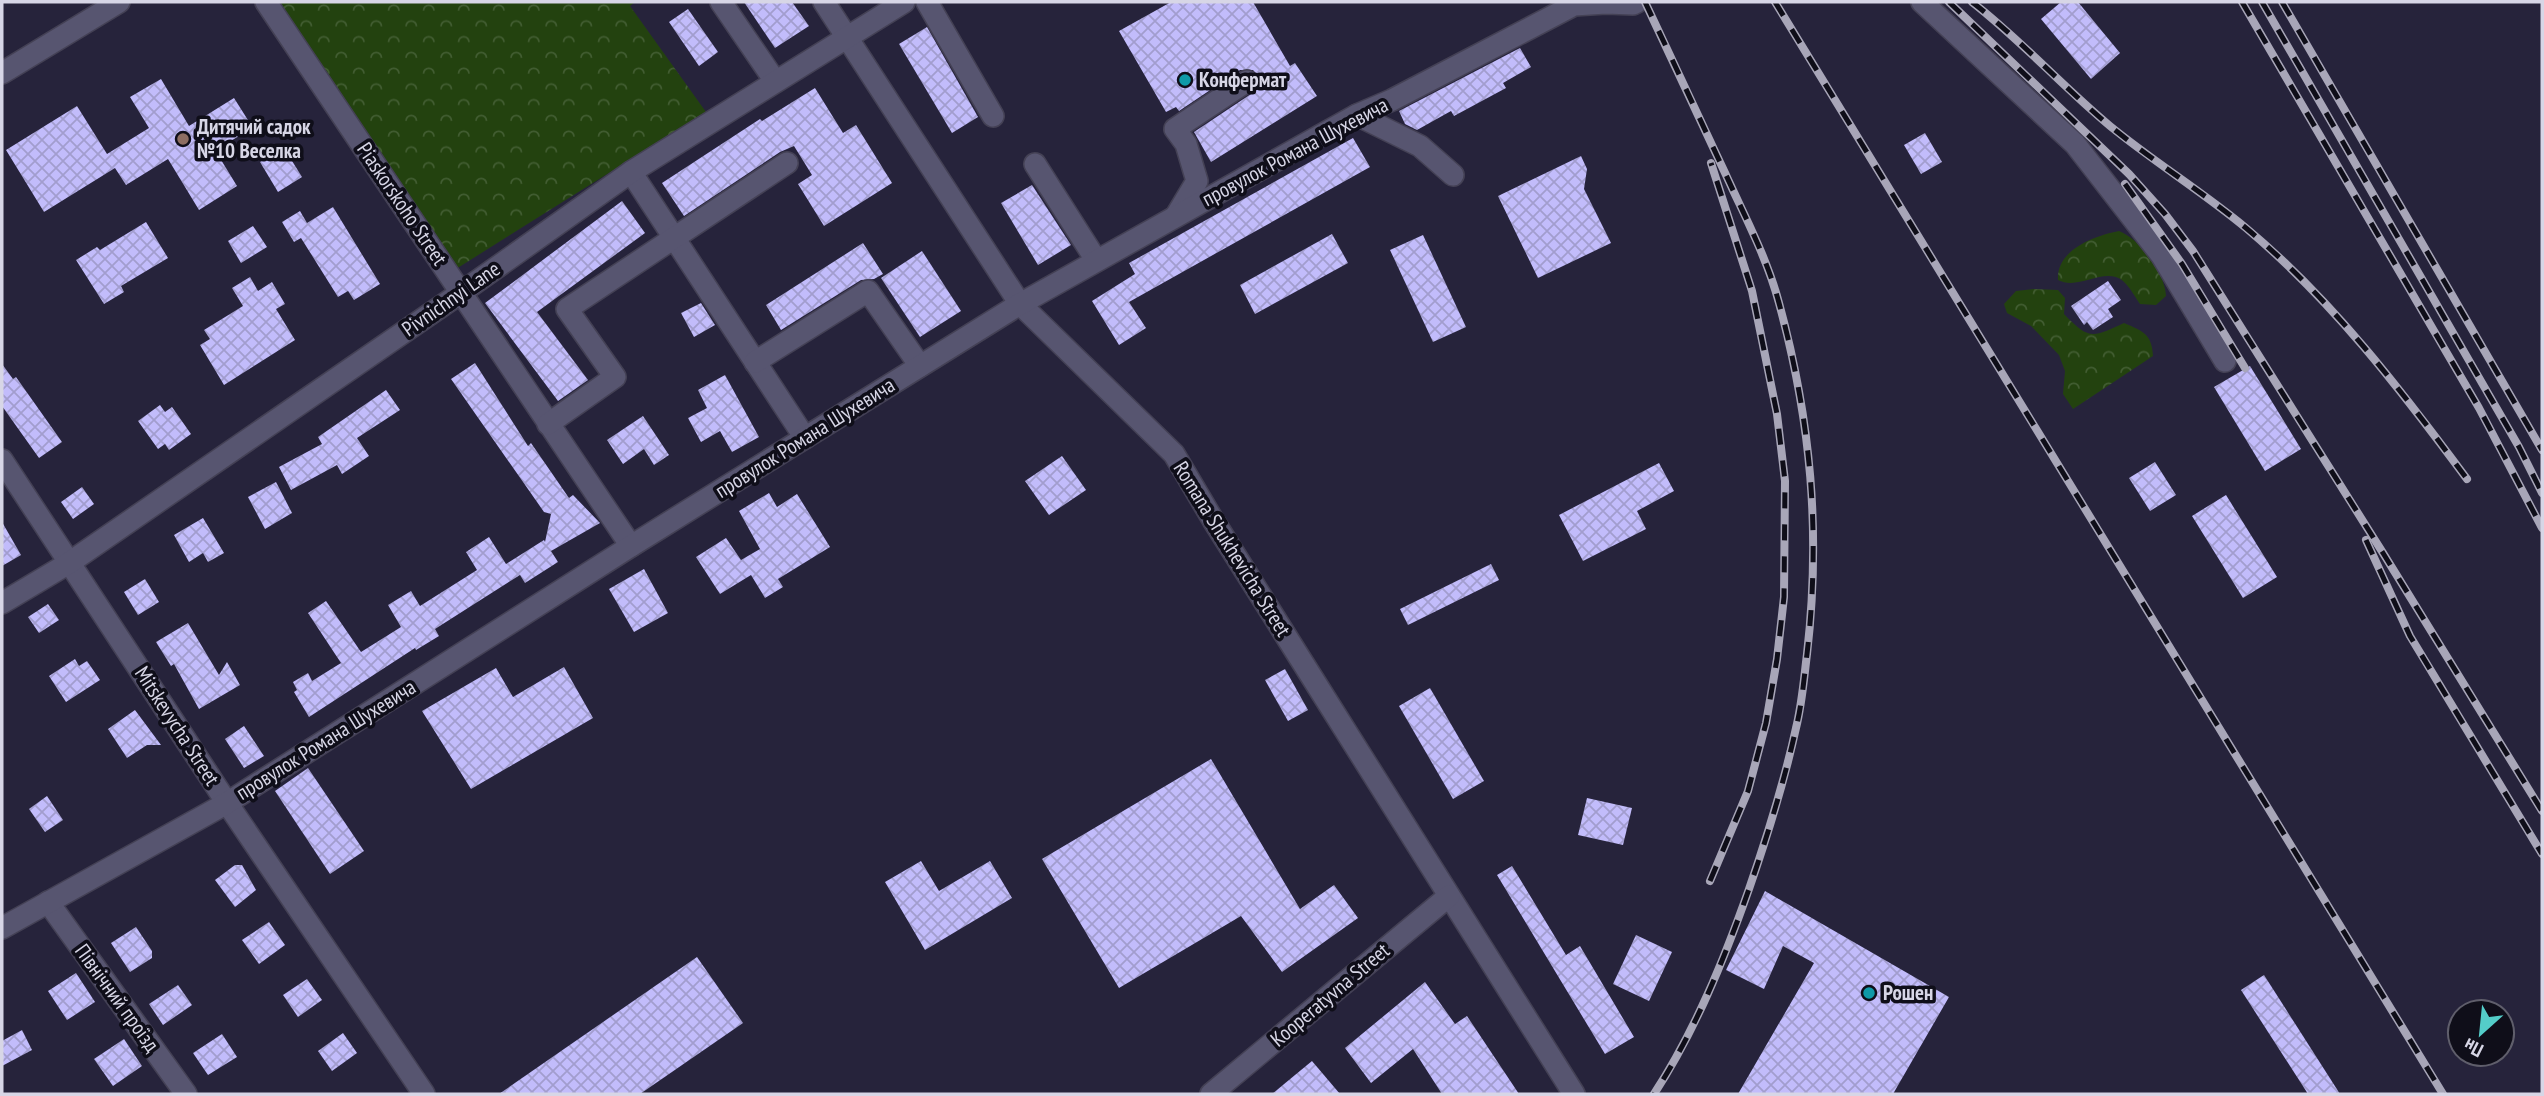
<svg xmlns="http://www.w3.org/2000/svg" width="2544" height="1096" font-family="'PT Sans Narrow',sans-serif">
	<defs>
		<pattern id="forest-crowns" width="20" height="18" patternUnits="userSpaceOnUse" patternTransform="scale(1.75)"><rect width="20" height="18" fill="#23420f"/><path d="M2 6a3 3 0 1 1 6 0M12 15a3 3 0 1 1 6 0" fill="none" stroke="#425d32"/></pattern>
		<pattern id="building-cross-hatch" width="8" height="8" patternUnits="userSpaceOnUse" patternTransform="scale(1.75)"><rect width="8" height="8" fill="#c2bcfb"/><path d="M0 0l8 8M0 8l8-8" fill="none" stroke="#a29dce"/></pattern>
	</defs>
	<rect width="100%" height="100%" fill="#26233b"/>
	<!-- forest -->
	<g fill="url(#forest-crowns)">
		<path d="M 277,2 L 635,2 L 630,6 L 706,112 L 456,269 Z"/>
		<path d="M 2119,231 C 2140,239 2165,273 2166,296 L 2156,305 L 2140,304 C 2135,297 2130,287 2123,281 C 2104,266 2079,291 2058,280 C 2056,250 2094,236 2119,231 Z"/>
		<path d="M 2034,289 L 2058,290 L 2065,298 L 2064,314 C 2089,340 2092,338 2124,323 C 2143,331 2152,334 2153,356 L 2073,409 L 2063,394 L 2065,371 L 2059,355 L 2031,326 L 2007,313 L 2004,304 L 2016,291 Z"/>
	</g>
	<!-- building -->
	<g fill="url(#building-cross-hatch)">
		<path d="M 744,2 L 792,2 L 809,26 L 775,48 Z"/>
		<path d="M 1171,2 L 1253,2 L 1290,66 L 1295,63 L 1317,96 L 1211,162 L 1194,132 L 1254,92 L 1259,86 L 1260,79 L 1253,70 L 1240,70 L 1179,111 L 1176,107 L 1166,112 L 1119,31 Z"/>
		<path d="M 2061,2 L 2078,2 L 2120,53 L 2091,79 L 2041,19 Z"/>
		<path d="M 688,9 L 718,52 L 699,66 L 669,22 Z"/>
		<path d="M 927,27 L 978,117 L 952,133 L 899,44 Z"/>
		<path d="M 1520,48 L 1531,67 L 1503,83 L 1506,88 L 1454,116 L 1451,111 L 1417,130 L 1405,124 L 1399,111 Z"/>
		<path d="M 161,79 L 189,126 L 234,98 L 253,128 L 215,150 L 237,186 L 199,210 L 168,159 L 126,185 L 115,168 L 44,212 L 6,150 L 77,106 L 107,154 L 149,128 L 130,97 Z"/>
		<path d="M 815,88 L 843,133 L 856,125 L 892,183 L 824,226 L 798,184 L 812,175 L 794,146 L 780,152 L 684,216 L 662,183 L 760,119 L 762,121 Z"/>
		<path d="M 1925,133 L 1942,162 L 1921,174 L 1904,145 Z"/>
		<path d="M 1353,138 L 1370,167 L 1129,302 L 1146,328 L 1119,345 L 1092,301 L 1135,274 L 1129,263 Z"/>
		<path d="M 284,148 L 302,177 L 278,192 L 260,162 Z"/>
		<path d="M 1581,156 L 1587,169 L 1584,189 L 1611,243 L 1538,278 L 1498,196 Z"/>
		<path d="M 1032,185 L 1071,245 L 1038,265 L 1001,203 Z"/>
		<path d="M 622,201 L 645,233 L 537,312 L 588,380 L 558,401 L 485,303 Z"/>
		<path d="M 333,207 L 380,284 L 354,300 L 348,291 L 338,297 L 301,238 L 294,242 L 282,222 L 300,211 L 307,223 Z"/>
		<path d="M 146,222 L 168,258 L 121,286 L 124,292 L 104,304 L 76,260 L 97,247 L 100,250 Z"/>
		<path d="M 253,226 L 267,247 L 241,263 L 228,241 Z"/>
		<path d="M 1332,234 L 1348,263 L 1255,314 L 1240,285 Z"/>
		<path d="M 1423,235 L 1466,327 L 1433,342 L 1390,250 Z"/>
		<path d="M 863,243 L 883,274 L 874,279 L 861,280 L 781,330 L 766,305 Z"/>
		<path d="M 922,251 L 961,311 L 920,337 L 881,278 Z"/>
		<path d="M 250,277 L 258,291 L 272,282 L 285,304 L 276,309 L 295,340 L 224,385 L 200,345 L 210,339 L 204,330 L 243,306 L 232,288 Z"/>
		<path d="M 2108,281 L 2121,300 L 2108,309 L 2113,317 L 2093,330 L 2087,322 L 2084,325 L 2071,306 Z"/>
		<path d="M 701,303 L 715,325 L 694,337 L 681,313 Z"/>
		<path d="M 475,363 L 528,446 L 531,443 L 569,498 L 573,495 L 600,523 L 551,551 L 558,562 L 525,583 L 520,575 L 435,629 L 439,636 L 416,650 L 415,648 L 309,717 L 294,692 L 297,690 L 293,682 L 308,673 L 312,681 L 341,663 L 308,613 L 326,601 L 361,652 L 401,627 L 388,605 L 411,591 L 420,606 L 477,570 L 466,552 L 489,537 L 506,564 L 544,540 L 545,542 L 551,514 L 544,512 L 451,379 Z"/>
		<path d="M 2,364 L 13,379 L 16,377 L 62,442 L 39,458 L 2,406 Z"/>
		<path d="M 2250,366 L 2301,449 L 2265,471 L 2214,387 Z"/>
		<path d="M 725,375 L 759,437 L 732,452 L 720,431 L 701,442 L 688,418 L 707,408 L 698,390 Z"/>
		<path d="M 386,390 L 400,410 L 357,438 L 369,456 L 342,474 L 337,465 L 291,490 L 279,467 L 322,444 L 318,437 Z"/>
		<path d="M 160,405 L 165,412 L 172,407 L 191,434 L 169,450 L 165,444 L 158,449 L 138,421 Z"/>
		<path d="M 643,416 L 669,455 L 654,465 L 644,449 L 623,464 L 607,440 Z"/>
		<path d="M 1062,456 L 1086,490 L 1049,515 L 1025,481 Z"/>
		<path d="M 2155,462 L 2176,495 L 2150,511 L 2129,478 Z"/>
		<path d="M 1659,463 L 1674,491 L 1637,511 L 1646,529 L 1583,561 L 1559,515 Z"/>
		<path d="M 276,482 L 292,513 L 265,529 L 248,497 Z"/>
		<path d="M 82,487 L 94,504 L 73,519 L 61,502 Z"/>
		<path d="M 769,493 L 777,507 L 797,494 L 830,547 L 778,579 L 783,587 L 765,598 L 751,575 L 720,594 L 696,557 L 726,538 L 741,560 L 760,549 L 739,511 Z"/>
		<path d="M 2226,495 L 2277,577 L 2243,598 L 2192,516 Z"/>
		<path d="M 203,518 L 224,553 L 208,562 L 203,553 L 189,562 L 174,535 Z"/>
		<path d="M 2,522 L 21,555 L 2,566 Z"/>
		<path d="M 1491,564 L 1499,580 L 1408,625 L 1400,609 Z"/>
		<path d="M 644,569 L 668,613 L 634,632 L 609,589 Z"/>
		<path d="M 145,579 L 159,602 L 138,615 L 124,592 Z"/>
		<path d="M 48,604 L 59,620 L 39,633 L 28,617 Z"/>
		<path d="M 188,623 L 219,675 L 227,662 L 240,685 L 199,709 L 174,664 L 171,666 L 156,642 Z"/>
		<path d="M 75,659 L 79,666 L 87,661 L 100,680 L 66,702 L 49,676 Z"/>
		<path d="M 564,667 L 593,718 L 471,789 L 422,711 L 496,668 L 513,697 Z"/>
		<path d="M 1285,669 L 1308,710 L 1288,721 L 1265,680 Z"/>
		<path d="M 1430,688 L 1484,781 L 1453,799 L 1399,706 Z"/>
		<path d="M 135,710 L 161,745 L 147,745 L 127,758 L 108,729 Z"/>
		<path d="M 244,726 L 264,756 L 244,768 L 225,739 Z"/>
		<path d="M 1211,759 L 1300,909 L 1334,885 L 1358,918 L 1282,972 L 1241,916 L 1119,988 L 1042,859 Z"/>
		<path d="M 308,768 L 364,851 L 330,874 L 275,791 Z"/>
		<path d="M 47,796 L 63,820 L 45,832 L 29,809 Z"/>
		<path d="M 1587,798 L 1632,808 L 1623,845 L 1578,835 Z"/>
		<path d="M 921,861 L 939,891 L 990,861 L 1012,898 L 925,950 L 885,882 Z"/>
		<path d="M 235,865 L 242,865 L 256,890 L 235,907 L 215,880 Z"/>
		<path d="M 1512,866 L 1566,955 L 1580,946 L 1634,1037 L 1605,1054 L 1497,875 Z"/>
		<path d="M 1765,891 L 1949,997 L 1893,1094 L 1738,1094 L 1814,963 L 1783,946 L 1764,989 L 1726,970 Z"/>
		<path d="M 269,922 L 285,945 L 259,964 L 242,940 Z"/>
		<path d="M 136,927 L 152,951 L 152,958 L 130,972 L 111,943 Z"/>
		<path d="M 1636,935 L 1672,952 L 1649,1001 L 1613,984 Z"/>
		<path d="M 697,957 L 743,1023 L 640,1094 L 499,1094 Z"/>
		<path d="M 76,973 L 95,1002 L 67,1020 L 48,991 Z"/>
		<path d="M 2264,975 L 2340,1094 L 2308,1094 L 2241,990 Z"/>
		<path d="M 307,979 L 322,1000 L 298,1017 L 283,995 Z"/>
		<path d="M 1425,982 L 1455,1024 L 1467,1016 L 1519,1094 L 1442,1094 L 1413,1049 L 1371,1083 L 1345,1048 Z"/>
		<path d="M 178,985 L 192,1005 L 163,1025 L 149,1004 Z"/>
		<path d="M 22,1030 L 32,1050 L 2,1066 L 2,1041 Z"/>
		<path d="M 343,1033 L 357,1053 L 332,1071 L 318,1051 Z"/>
		<path d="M 222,1034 L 237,1057 L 208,1075 L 193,1053 Z"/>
		<path d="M 124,1039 L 142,1066 L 113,1086 L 94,1059 Z"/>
		<path d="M 1312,1061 L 1340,1094 L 1272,1094 Z"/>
	</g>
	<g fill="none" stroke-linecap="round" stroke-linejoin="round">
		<defs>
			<g id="minor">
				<path d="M 266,2 L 631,546"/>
				<path d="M 721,2 L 775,81"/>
				<path d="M 824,2 L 1020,304 L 1174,454 L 1213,520 L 1574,1094"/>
				<path d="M 927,2 L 993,116"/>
				<path d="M 1922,2 L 2075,144 L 2162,256 L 2225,361"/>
				<path d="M 2,73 L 119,2"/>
				<path d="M 1357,115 L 1420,146 L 1453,175"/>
				<path d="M 1035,164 L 1096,260"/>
				<path d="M 631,172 L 805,438"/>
				<path d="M 1176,216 L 1197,181 L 1186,144 L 1175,129 L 1247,81"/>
				<path d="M 755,362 L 868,291 L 920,366"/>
				<path d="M 548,424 L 615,377 L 567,309 L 787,163"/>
				<path d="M 2,460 L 227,803 L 424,1094"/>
				<path d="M 2,603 L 69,563 L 462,292 L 631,172 L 904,2"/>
				<path d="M 48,902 L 186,1094"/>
				<path d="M 2,928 L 227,803 L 631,546 L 1020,304 L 1357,115 L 1392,100 L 1574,5 L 1606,3 L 1633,4 L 1637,2"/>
				<path d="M 1211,1094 L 1449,896"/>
			</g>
		</defs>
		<!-- minor casing -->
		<use href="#minor" stroke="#444155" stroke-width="24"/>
		<!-- minor -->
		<use href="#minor" stroke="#575570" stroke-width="21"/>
		<defs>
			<g id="rail">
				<path d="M 1645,2 C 1672,59 1699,117 1726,175 C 1745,217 1767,258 1779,303 C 1811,421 1821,532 1807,654 C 1804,678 1802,704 1796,728 C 1784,783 1767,837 1749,889 C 1724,960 1695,1031 1654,1094"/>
				<path d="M 1775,2 L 2443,1094"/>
				<path d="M 1949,2 L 2129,174 L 2165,214 L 2193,251 L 2383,553 L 2542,811"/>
				<path d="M 1972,2 C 2021,40 2062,86 2110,126 C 2154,162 2203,192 2246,228 C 2332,300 2401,390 2467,479"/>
				<path d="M 2242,2 L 2479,408 L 2542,528"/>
				<path d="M 2262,2 L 2519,447 L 2542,493"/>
				<path d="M 2282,2 L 2542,450"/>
				<path d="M 2125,184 L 2182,264 L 2245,368"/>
				<path d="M 2366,540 L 2410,636 L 2542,854"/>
				<path d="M 1710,881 L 1748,791 L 1766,723 L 1777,659 L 1784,597 L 1785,481 L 1777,414 L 1752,291 L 1711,163"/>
			</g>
		</defs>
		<!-- rail casing -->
		<use href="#rail" stroke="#a8a6b8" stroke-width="8"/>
		<!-- rail -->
		<use href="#rail" stroke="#0f0e19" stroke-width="5" stroke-dasharray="16" stroke-linecap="butt"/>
	</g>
	<!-- markers -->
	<g fill="#0f9aa8" stroke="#0f0e19" stroke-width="2.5">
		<circle cx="1185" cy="80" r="7"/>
		<circle cx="1869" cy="993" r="7"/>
	</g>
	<circle fill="#8d6e63" stroke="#0f0e19" stroke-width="2.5" cx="183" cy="139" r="7"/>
	<g text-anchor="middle" stroke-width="7" stroke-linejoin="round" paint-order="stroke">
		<!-- poi labels -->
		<g font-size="21" font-weight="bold" fill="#d7d6e6" stroke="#0f0e19" text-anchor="start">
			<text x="1199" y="87">Конфермат</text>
			<text x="197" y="134">Дитячий садок<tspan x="197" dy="24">№10 Веселка</tspan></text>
			<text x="1883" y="1000">Рошен</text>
		</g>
		<!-- street labels -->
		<g font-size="21" fill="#d7d6e6" stroke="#0f0e19">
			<text transform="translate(1295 152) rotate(-28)" y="7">провулок Романа Шухевича</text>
			<text transform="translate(402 204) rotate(56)" y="7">Piaskorskoho Street</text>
			<text transform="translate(451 299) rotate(-35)" y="7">Pivnichnyi Lane</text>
			<text transform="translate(805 438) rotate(-32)" y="7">провулок Романа Шухевича</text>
			<text transform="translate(1232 549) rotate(58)" y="7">Romana Shukhevicha Street</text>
			<text transform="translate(177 726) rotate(57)" y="7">Mitskevycha Street</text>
			<text transform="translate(326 740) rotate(-32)" y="7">провулок Романа Шухевича</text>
			<text transform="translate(1330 995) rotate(-40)" y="7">Kooperatyvna Street</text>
			<text transform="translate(117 998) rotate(54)" y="7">Північний проїзд</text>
		</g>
	</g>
	<!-- border -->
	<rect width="2544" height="1096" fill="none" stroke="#d7d6e6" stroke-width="7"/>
	<!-- north arrow -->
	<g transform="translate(2481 1033) rotate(207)"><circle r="33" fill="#0f0e19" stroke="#5f5e6b" stroke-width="2"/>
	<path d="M0-5L12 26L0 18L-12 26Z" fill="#54cdc9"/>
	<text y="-10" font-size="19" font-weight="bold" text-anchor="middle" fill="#d7d6e6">Пн</text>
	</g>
</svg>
